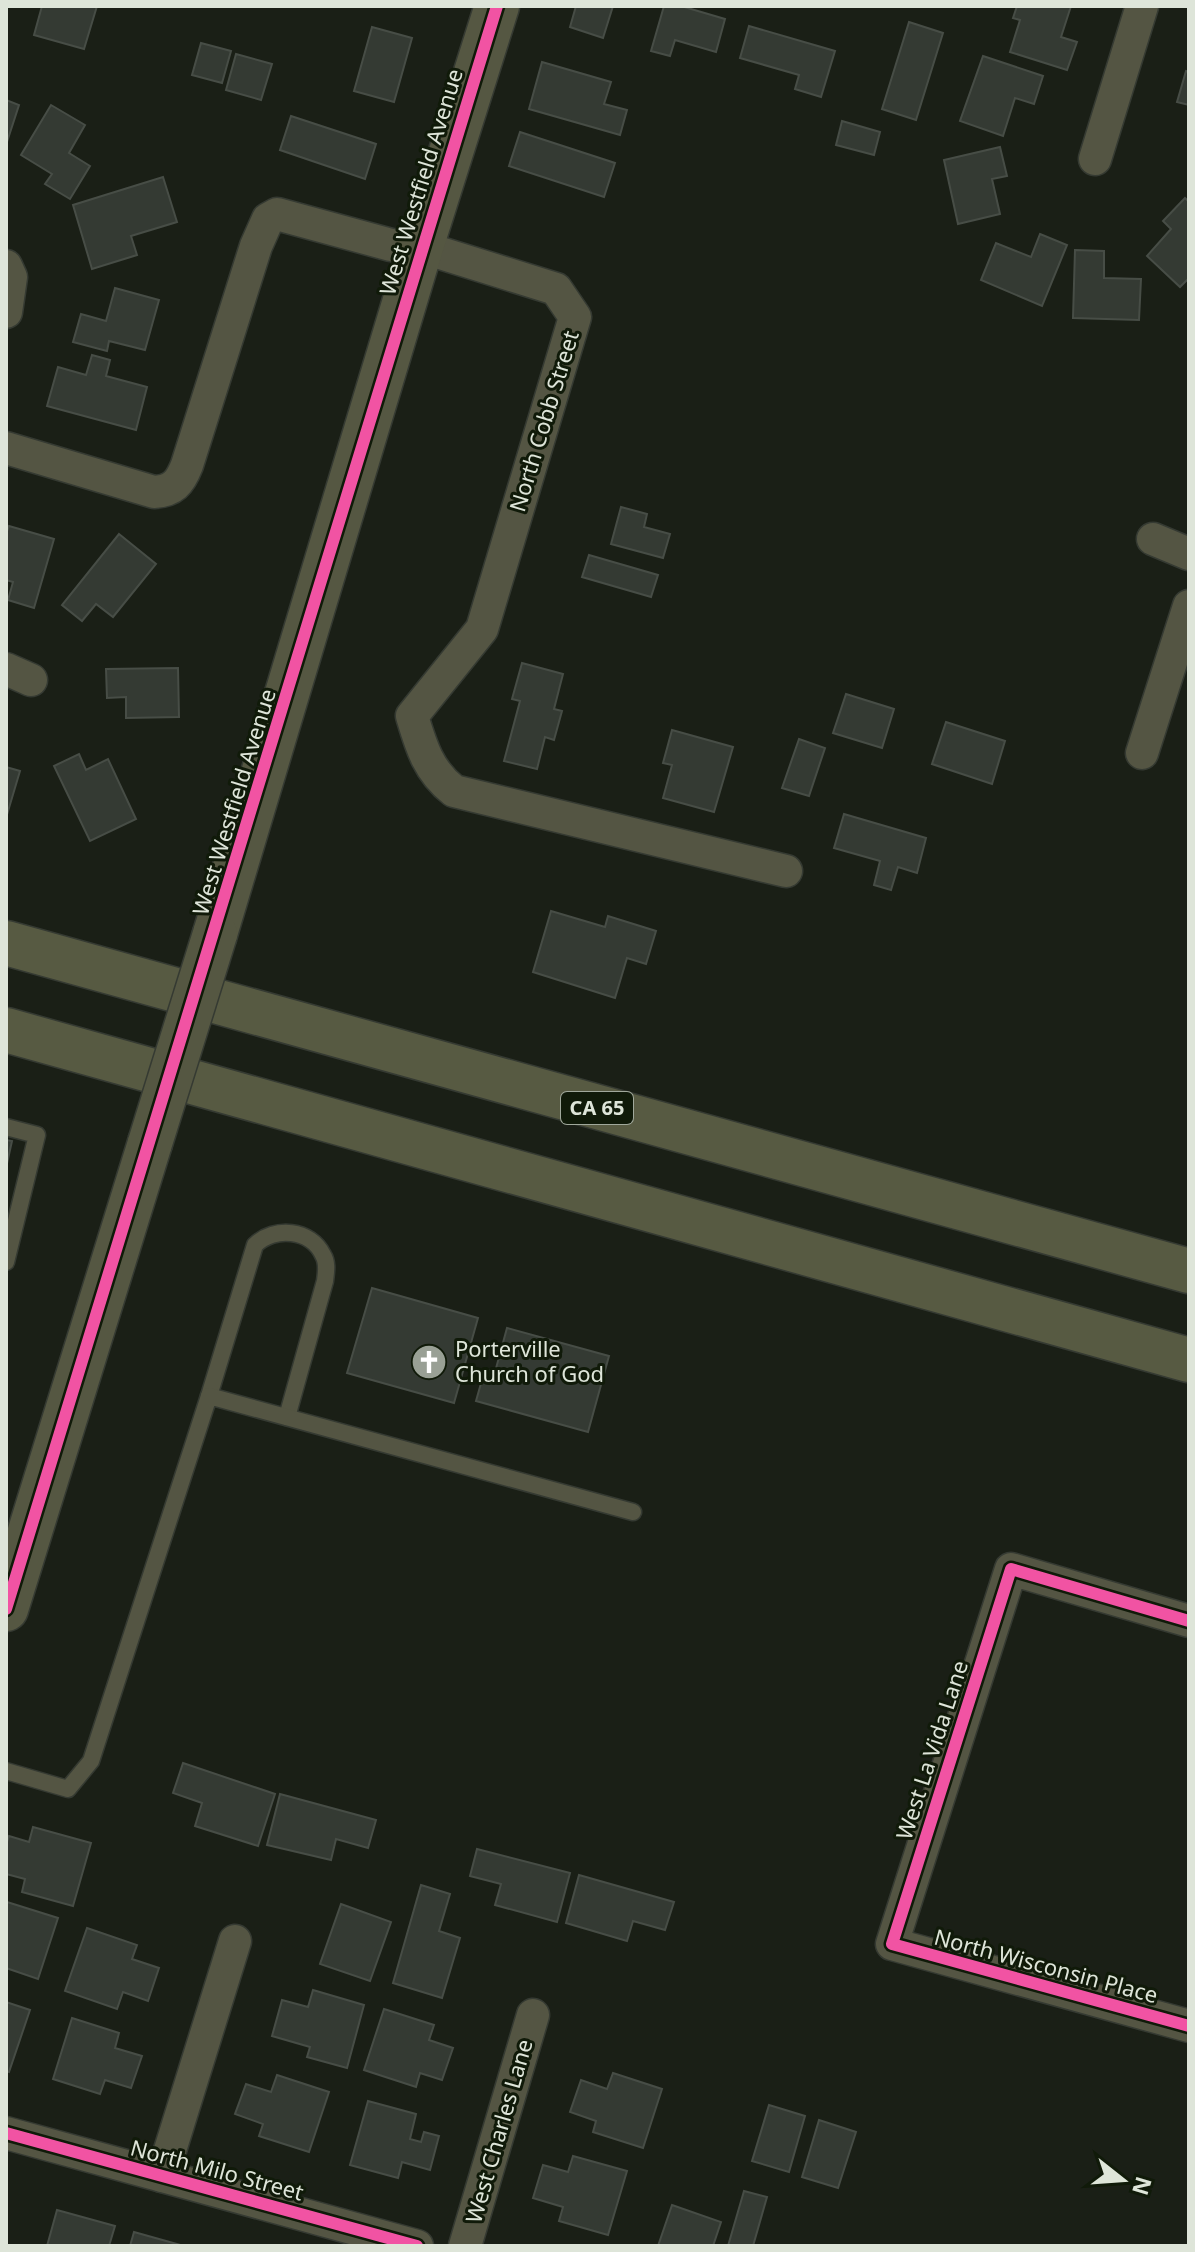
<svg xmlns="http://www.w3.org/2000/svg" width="1195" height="2252" font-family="'Noto Sans',sans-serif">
	<rect width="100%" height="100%" fill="#1a1f16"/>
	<!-- building -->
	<g fill="#343a33" stroke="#474d46" stroke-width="2">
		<path d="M 42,6 L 97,6 L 84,49 L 34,35 Z"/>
		<path d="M 576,6 L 613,6 L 603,38 L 570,27 Z"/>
		<path d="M 664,6 L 681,6 L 725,19 L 716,52 L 675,40 L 670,56 L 651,51 Z"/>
		<path d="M 1017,6 L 1071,6 L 1061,37 L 1077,42 L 1067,70 L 1010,52 L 1020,20 L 1013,18 Z"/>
		<path d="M 909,22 L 943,33 L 916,120 L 882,109 Z"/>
		<path d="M 749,26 L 835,51 L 821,97 L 795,89 L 799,75 L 740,58 Z"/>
		<path d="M 372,27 L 412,38 L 394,102 L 354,91 Z"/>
		<path d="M 201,43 L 231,51 L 222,83 L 192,75 Z"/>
		<path d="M 236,54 L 272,64 L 261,100 L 226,90 Z"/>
		<path d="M 983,56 L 1043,76 L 1034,104 L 1015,98 L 1003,136 L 960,121 Z"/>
		<path d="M 542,62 L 611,82 L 604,104 L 627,110 L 620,135 L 529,109 Z"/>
		<path d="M 1186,71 L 1189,72 L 1189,105 L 1177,102 Z"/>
		<path d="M 6,100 L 19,105 L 6,145 Z"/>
		<path d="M 51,105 L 85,125 L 69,153 L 90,166 L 70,199 L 45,184 L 52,174 L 21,155 Z"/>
		<path d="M 291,116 L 376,144 L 365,179 L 280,150 Z"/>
		<path d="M 842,121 L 880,132 L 874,155 L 836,145 Z"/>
		<path d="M 520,132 L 615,163 L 604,197 L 509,166 Z"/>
		<path d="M 1000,147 L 1007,176 L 992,179 L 1000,214 L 958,224 L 944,160 Z"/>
		<path d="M 163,177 L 177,222 L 131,236 L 137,255 L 92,269 L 73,205 Z"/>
		<path d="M 1185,198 L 1189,202 L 1189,278 L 1180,287 L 1147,256 L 1171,229 L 1163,221 Z"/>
		<path d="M 1040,234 L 1067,245 L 1042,306 L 981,280 L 996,243 L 1031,257 Z"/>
		<path d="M 1075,250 L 1104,251 L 1104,278 L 1141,279 L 1139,320 L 1073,318 Z"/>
		<path d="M 115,288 L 159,300 L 145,350 L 109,341 L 107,351 L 73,342 L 81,314 L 106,321 Z"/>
		<path d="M 92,355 L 110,360 L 106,376 L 147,387 L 136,430 L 47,406 L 58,367 L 86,375 Z"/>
		<path d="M 621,507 L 647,514 L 644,527 L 670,534 L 663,558 L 611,544 Z"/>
		<path d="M 9,526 L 54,539 L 34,608 L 8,600 L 13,582 L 6,580 L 6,534 Z"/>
		<path d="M 119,534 L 156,564 L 113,617 L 96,604 L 82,621 L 62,605 Z"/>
		<path d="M 589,555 L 658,575 L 651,597 L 582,577 Z"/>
		<path d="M 522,663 L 563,674 L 554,709 L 562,711 L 554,740 L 545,737 L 537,769 L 504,761 L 520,701 L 512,699 Z"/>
		<path d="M 178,668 L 179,717 L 126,718 L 126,697 L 107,698 L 106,669 Z"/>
		<path d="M 846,694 L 894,709 L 882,748 L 833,733 Z"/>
		<path d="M 946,722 L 1005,741 L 992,784 L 932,764 Z"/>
		<path d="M 672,730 L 733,747 L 714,812 L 663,798 L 672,765 L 663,763 Z"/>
		<path d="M 799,739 L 825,748 L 809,796 L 782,788 Z"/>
		<path d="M 79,754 L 86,770 L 108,759 L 136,819 L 90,841 L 54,766 Z"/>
		<path d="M 6,767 L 20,771 L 6,818 Z"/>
		<path d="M 844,814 L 926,838 L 917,873 L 898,867 L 891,890 L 874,885 L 880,861 L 834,848 Z"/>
		<path d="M 551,911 L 605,927 L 608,916 L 656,931 L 646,964 L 627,958 L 615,998 L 533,972 Z"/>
		<path d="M 6,1140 L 12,1141 L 6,1168 Z"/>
		<path d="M 372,1288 L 478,1318 L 454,1403 L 347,1373 Z"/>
		<path d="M 507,1328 L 609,1356 L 588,1432 L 476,1401 L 485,1369 L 495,1372 Z"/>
		<path d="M 183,1763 L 275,1794 L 258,1846 L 195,1826 L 202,1803 L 173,1793 Z"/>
		<path d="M 280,1794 L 376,1820 L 368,1848 L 336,1839 L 331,1860 L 267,1845 Z"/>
		<path d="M 33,1827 L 91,1843 L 73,1906 L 22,1892 L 25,1879 L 6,1874 L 6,1845 L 9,1836 L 29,1842 Z"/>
		<path d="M 477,1849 L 570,1873 L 557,1922 L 495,1905 L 501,1884 L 470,1876 Z"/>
		<path d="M 579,1875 L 674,1902 L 665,1930 L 633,1921 L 627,1941 L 566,1923 Z"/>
		<path d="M 421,1885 L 450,1894 L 439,1931 L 460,1938 L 442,1998 L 393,1983 Z"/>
		<path d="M 7,1902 L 58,1918 L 38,1979 L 6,1968 Z"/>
		<path d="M 341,1904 L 391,1922 L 370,1981 L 320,1964 Z"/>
		<path d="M 87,1928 L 137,1945 L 132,1959 L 159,1968 L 148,2001 L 123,1992 L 117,2009 L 65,1991 Z"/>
		<path d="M 313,1990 L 364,2005 L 347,2068 L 307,2057 L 310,2047 L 272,2036 L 282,2000 L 308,2007 Z"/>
		<path d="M 6,2002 L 30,2010 L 9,2072 L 6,2071 Z"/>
		<path d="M 384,2009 L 434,2025 L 429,2040 L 453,2048 L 442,2080 L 420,2073 L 416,2087 L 364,2070 Z"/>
		<path d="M 72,2018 L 119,2033 L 115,2048 L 142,2056 L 131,2088 L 105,2080 L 100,2094 L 53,2079 Z"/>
		<path d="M 613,2073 L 662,2089 L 643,2148 L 593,2132 L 596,2121 L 570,2112 L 581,2080 L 607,2089 Z"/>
		<path d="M 277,2075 L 329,2092 L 309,2152 L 259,2136 L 263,2124 L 235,2114 L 246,2084 L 271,2092 Z"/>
		<path d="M 368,2101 L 416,2114 L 410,2139 L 421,2142 L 424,2132 L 439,2136 L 430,2170 L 402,2162 L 398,2178 L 350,2165 Z"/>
		<path d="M 769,2105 L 805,2116 L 789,2172 L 752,2161 Z"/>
		<path d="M 819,2120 L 856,2132 L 838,2188 L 802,2177 Z"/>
		<path d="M 573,2156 L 627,2171 L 608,2235 L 559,2221 L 563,2207 L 533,2198 L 543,2165 L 568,2172 Z"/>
		<path d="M 744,2191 L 767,2197 L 753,2246 L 728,2246 Z"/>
		<path d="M 672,2205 L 721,2222 L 713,2246 L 658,2246 Z"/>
		<path d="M 57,2210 L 115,2226 L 109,2246 L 47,2246 Z"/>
		<path d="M 134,2232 L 184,2246 L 130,2246 Z"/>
	</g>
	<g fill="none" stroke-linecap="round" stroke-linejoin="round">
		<defs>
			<g id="lane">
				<path d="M 6,1127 L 37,1135 L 6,1262"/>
				<path d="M 209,1396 L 255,1245 C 274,1226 311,1229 323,1255 C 328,1263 326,1272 325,1281 L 287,1417"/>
				<path d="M 6,1771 L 68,1789 L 91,1761 L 209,1396 L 633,1512"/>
			</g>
			<g id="street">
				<path d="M 1095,159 L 1142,6"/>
				<path d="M 6,266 L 11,277 L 6,312"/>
				<path d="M 6,448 L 154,492 C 173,491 180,483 187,465 L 256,246 L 268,219 L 277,214 L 391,245 L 421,247 L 556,289 L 575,317 L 482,629 L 412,716 C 421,746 428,771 454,791 L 786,871"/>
				<path d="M 1153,539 L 1189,554"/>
				<path d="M 6,669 L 31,680"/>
				<path d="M 1142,753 L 1189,606"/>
				<path d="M 1189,1621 L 1011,1569 L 892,1944 L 1189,2026"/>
				<path d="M 6,2133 L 417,2246"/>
				<path d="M 162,2176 L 235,1941"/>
				<path d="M 465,2246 L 533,2015"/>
			</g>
			<g id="secondary">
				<path d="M 215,934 L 421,247 L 497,6"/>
				<path d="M 6,1609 L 150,1143"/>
			</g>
			<g id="highway">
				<path d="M 6,943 L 1189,1271"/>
				<path d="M 6,1030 L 1189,1360"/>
			</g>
		</defs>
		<!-- lane casing -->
		<use href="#lane" stroke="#353a32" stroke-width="19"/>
		<!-- street casing -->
		<use href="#street" stroke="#353a32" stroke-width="35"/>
		<!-- secondary casing -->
		<use href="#secondary" stroke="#353a32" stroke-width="47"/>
		<!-- highway casing -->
		<use href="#highway" stroke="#353a32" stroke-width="47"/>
		<!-- lane -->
		<use href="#lane" stroke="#545543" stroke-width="16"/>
		<!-- street -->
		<use href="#street" stroke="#545543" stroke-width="32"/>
		<!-- secondary -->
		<use href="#secondary" stroke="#555742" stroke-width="44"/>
		<!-- highway -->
		<use href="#highway" stroke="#575a42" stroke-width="44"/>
		<defs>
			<path id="secondary-bridge" d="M 150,1143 L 215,934"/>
		</defs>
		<!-- secondary-bridge casing -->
		<use href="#secondary-bridge" stroke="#353a32" stroke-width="47" stroke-linecap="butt"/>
		<!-- secondary-bridge -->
		<use href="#secondary-bridge" stroke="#555742" stroke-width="44"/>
		<defs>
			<g id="cycleway">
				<path d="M 6,1609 L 497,6"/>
				<path d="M 1189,1621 L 1011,1569 L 892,1944 L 1189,2026"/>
				<path d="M 6,2133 L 417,2246"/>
			</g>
		</defs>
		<!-- cycleway casing -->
		<use href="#cycleway" stroke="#101a09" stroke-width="17"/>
		<!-- cycleway -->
		<use href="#cycleway" stroke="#f153a3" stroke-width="12"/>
	</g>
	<!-- icons -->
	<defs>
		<symbol id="church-disc" viewBox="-11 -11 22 22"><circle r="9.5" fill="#99a095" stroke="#101a09"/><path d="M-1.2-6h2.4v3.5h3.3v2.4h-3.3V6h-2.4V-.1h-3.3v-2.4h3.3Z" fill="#fff"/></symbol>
	</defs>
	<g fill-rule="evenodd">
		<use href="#church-disc" x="409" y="1342" width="40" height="40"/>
	</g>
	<g text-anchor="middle" stroke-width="6" stroke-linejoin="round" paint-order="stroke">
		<!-- shield labels -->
		<rect fill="#101a09" stroke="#a0a89b" stroke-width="2" x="561" y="1092" width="72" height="32" rx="6"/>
		<g font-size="20" font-weight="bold" fill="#dee5d9">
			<text x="597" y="1115">CA 65</text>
		</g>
		<!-- street labels -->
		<g font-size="22" fill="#dee5d9" stroke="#101a09">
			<text transform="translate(421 182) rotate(-73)" y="8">West Westfield Avenue</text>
			<text transform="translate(544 421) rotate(-73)" y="8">North Cobb Street</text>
			<text transform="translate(234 802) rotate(-73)" y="8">West Westfield Avenue</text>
			<text transform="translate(932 1750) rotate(-72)" y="8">West La Vida Lane</text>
			<text transform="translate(1046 1966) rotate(15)" y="8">North Wisconsin Place</text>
			<text transform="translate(499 2131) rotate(-74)" y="8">West Charles Lane</text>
			<text transform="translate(217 2170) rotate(15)" y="8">North Milo Street</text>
		</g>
		<!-- poi labels -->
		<g font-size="22" fill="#dee5d9" stroke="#101a09" text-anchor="start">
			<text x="455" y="1357">Porterville<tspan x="455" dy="25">Church of God</tspan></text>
		</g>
	</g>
	<!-- border -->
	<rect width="1195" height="2252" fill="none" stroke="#dee5d9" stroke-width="16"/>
	<!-- north arrow -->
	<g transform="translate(1123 2180) rotate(107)" stroke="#101a09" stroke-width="6" paint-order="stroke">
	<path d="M0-6L14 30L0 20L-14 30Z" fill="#dee5d9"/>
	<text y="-12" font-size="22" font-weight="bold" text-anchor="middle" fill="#dee5d9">N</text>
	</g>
</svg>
